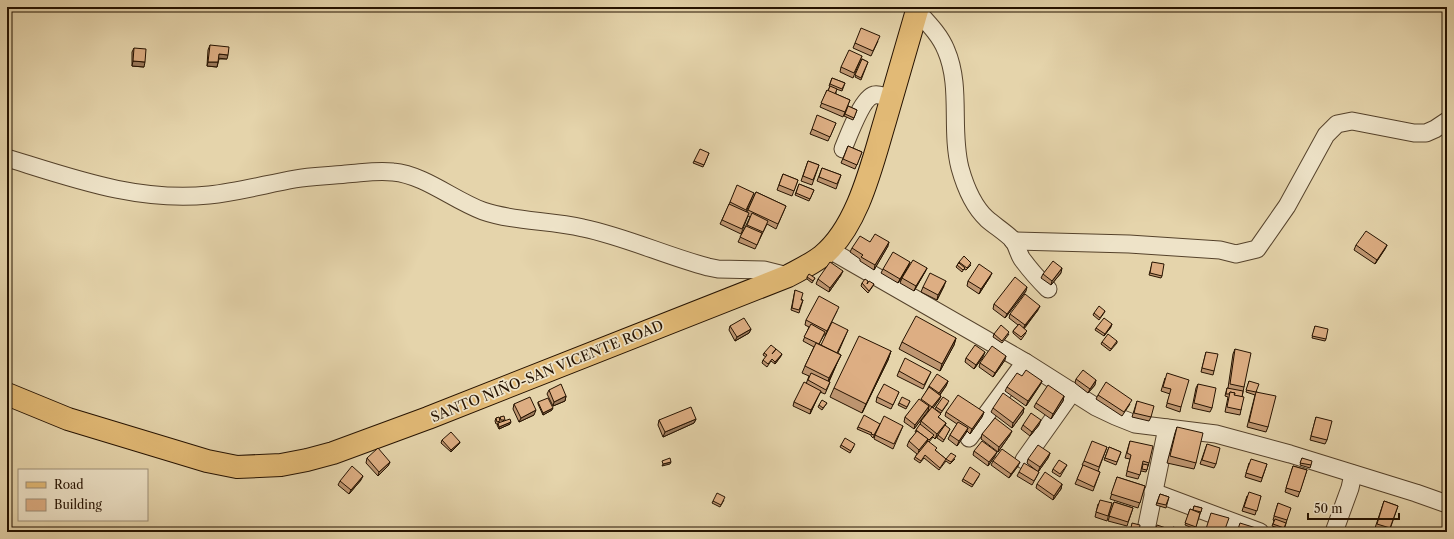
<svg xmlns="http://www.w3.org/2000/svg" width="1454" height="539" font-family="'Libre Caslon Text',serif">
	<rect width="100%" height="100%" fill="#e5d4ab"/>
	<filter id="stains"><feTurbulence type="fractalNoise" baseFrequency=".005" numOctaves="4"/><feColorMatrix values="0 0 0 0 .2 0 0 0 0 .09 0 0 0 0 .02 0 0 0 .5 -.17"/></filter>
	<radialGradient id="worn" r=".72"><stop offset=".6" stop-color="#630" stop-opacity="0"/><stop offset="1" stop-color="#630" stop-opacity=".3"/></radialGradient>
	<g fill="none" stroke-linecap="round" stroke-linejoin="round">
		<defs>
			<g id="minor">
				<path d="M 917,11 C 928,23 940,35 946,50 C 962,87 950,129 960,168 C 965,186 973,206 987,219 C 995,226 1005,232 1013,240 C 1017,245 1018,253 1022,259 C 1030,270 1039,280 1048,289"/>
				<path d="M 843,149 C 848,137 862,98 874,95 C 880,94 886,97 891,100"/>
				<path d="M 7,158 C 75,179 137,202 209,195 C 238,192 267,184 295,179 C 312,176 329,176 346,174 C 362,173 377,170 393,172 C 425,175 453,200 483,211 C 515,222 550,220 583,228 C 626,237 666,256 708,267 L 718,269 L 764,270 L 788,276"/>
				<path d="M 1013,241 L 1129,244 L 1220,250 L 1236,254 L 1257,249 L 1287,206 L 1326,135 L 1337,124 L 1352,121 L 1414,133 L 1426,133 L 1435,129 L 1447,121"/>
				<path d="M 828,249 L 1025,362 L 1096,407 L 1115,416 L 1135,424 L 1216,434 L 1290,454 L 1416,493 L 1447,504"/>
				<path d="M 969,438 L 1025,362"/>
				<path d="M 1024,460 L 1073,391"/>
				<path d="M 1153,492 L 1260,532"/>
				<path d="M 1147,525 L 1167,428"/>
				<path d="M 1334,532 L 1350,488 L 1353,474"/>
			</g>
			<path id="major" d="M 7,394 L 68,419 L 207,461 L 237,467 L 281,465 L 307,460 L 333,453 L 428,418 L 788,276 C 799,270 812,264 822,256 C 858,227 872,164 885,121 C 896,83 907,45 918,7"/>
		</defs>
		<!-- minor casing -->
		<use href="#minor" stroke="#55422b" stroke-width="19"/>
		<!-- major casing -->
		<use href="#major" stroke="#251200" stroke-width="24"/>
		<!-- minor -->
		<use href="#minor" stroke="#eee3c8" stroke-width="17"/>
		<!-- major -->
		<use href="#major" stroke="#e2ba76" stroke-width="22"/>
	</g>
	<!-- wall -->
	<g fill="#be9671" stroke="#251200">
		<path d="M 878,41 L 871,56 L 853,48 L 855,43 Z"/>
		<path d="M 210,45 L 227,59 L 219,59 L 217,67 L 207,66 L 208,50 Z"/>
		<path d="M 134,48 L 144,67 L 132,66 L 132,52 Z"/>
		<path d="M 862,56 L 853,78 L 840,72 L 841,67 Z"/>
		<path d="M 862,59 L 868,62 L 861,80 L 855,77 Z"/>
		<path d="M 832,78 L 845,83 L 842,91 L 836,89 L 836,94 L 850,100 L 843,117 L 820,107 L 827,90 L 828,91 L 830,86 L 829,86 Z"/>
		<path d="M 848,106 L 857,110 L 853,120 L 844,116 Z"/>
		<path d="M 836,123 L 828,141 L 810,134 L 812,129 Z"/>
		<path d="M 848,146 L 862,152 L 855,169 L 841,163 Z"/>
		<path d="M 709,153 L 703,167 L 693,163 L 694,161 Z"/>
		<path d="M 808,161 L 819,165 L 812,185 L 801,181 Z"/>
		<path d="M 822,168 L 841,175 L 836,189 L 817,181 Z"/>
		<path d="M 783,174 L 798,180 L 792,196 L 777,190 Z"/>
		<path d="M 799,184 L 814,190 L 809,201 L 795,195 Z"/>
		<path d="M 756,192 L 786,206 L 776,229 L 767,224 L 755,249 L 738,242 L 750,217 L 748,216 L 741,234 L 720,224 L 728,207 L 730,202 L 754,193 L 746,212 L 747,212 Z"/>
		<path d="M 870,242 L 888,246 L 874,270 L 860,261 L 860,259 L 850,252 L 852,248 Z"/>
		<path d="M 1356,245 L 1387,245 L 1385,249 L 1375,264 L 1354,250 Z"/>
		<path d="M 910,262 L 908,267 L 898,283 L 881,273 L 883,269 Z"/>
		<path d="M 959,262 L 971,265 L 966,270 L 964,269 L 962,272 L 956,267 Z"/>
		<path d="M 1152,264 L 1162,276 L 1161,278 L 1149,275 Z"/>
		<path d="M 927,268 L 925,272 L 914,291 L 900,283 L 902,278 Z"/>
		<path d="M 1061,273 L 1051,285 L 1041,278 L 1043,274 Z"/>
		<path d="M 841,275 L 829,292 L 816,284 L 818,279 Z"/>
		<path d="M 807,277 L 815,278 L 812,283 L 807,279 Z"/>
		<path d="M 990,277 L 979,294 L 967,286 L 968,281 Z"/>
		<path d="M 862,283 L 867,284 L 874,284 L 873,286 L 868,293 L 861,286 Z"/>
		<path d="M 944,286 L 937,300 L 921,292 L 923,287 Z"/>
		<path d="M 795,290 L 801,300 L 803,300 L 799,313 L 791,310 Z"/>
		<path d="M 1026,291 L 1005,318 L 993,309 L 994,304 Z"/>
		<path d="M 1038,310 L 1024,329 L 1026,333 L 1021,340 L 1013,333 L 1013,331 L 1018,325 L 1009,318 L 1010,314 Z"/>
		<path d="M 837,311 L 825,335 L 824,335 L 819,344 L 821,345 L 848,330 L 838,353 L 841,355 L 838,361 L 829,382 L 830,382 L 828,387 L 825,394 L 820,392 L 810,414 L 793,406 L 794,402 L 806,384 L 809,376 L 802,373 L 805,366 L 814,347 L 803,341 L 809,327 L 805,325 L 806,320 Z"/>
		<path d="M 1105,311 L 1104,313 L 1099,320 L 1093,315 L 1094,313 Z"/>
		<path d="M 730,326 L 751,329 L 749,333 L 735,341 L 729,330 Z"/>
		<path d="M 1315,326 L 1326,339 L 1325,341 L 1312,338 Z"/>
		<path d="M 1111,327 L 1104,336 L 1095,330 L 1096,328 Z"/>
		<path d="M 994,334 L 1009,334 L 1002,343 L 993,337 Z"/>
		<path d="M 956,338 L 954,345 L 940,371 L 899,349 L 902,342 Z"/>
		<path d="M 1117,341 L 1117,343 L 1110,351 L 1101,344 L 1102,342 Z"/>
		<path d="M 1235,349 L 1244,387 L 1242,397 L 1241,410 L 1240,415 L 1225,412 L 1228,397 L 1225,396 L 1227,388 L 1228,388 L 1233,354 Z"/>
		<path d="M 891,351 L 888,360 L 862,413 L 830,397 L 834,388 Z"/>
		<path d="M 774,352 L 781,356 L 775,364 L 771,361 L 767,367 L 762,363 L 763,360 L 766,357 L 763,355 L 764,353 Z"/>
		<path d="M 1206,352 L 1214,371 L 1213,375 L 1201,372 Z"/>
		<path d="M 983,357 L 974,369 L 965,362 L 966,358 Z"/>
		<path d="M 1005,360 L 993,377 L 979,367 L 980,363 Z"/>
		<path d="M 899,371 L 931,372 L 923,389 L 897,376 Z"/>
		<path d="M 1022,376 L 1042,381 L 1040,385 L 1026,406 L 1005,391 L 1007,387 Z"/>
		<path d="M 1165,378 L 1181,407 L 1180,412 L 1166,407 L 1170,394 L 1161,391 Z"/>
		<path d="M 1076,379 L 1095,385 L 1088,393 L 1075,383 Z"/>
		<path d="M 948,381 L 946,386 L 940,395 L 941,396 L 939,400 L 933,408 L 939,418 L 946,423 L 945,426 L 950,429 L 943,442 L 937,438 L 937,436 L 935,439 L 933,437 L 929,442 L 936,451 L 946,459 L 955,459 L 950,464 L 946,461 L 939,470 L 924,458 L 920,463 L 914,459 L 917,454 L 907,446 L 909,441 L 916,433 L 915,432 L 916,430 L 920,425 L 921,421 L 930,410 L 928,410 L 914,429 L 904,422 L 905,417 L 921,400 L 927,390 L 929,386 Z"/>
		<path d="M 1249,381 L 1257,392 L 1268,427 L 1266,432 L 1247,427 L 1255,395 L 1246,392 Z"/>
		<path d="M 1198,384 L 1212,408 L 1210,412 L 1192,408 L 1196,388 Z"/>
		<path d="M 549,390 L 566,396 L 565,401 L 553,406 L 547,394 Z"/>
		<path d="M 899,392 L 891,409 L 876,402 L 877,397 Z"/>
		<path d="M 1098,395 L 1130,404 L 1122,416 L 1096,399 Z"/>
		<path d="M 1064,396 L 1063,401 L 1051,419 L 1034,407 L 1036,403 Z"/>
		<path d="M 910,401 L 906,409 L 898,405 L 899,403 Z"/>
		<path d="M 1137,401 L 1151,417 L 1149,421 L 1132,417 Z"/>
		<path d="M 538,402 L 552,410 L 543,415 L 538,404 Z"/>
		<path d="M 827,403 L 822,410 L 818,407 L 819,405 Z"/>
		<path d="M 948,403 L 941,413 L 935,409 L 936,407 Z"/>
		<path d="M 514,404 L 534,415 L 519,422 L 513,409 Z"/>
		<path d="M 993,408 L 1024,408 L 1023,413 L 1012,428 L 991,412 Z"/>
		<path d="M 946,412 L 984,412 L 982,417 L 970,434 L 967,431 L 957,446 L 948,439 L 950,435 L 957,424 L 945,416 Z"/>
		<path d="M 500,417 L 504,421 L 510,424 L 499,429 L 497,425 L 498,424 L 496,424 L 495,421 L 496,418 L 500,419 Z"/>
		<path d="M 1316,417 L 1327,440 L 1325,444 L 1310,440 Z"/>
		<path d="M 696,419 L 694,423 L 663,437 L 658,425 L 659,420 Z"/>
		<path d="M 1023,425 L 1039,425 L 1030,436 L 1021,429 Z"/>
		<path d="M 879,426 L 873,438 L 871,436 L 871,435 L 857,429 L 858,427 Z"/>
		<path d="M 903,426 L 893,449 L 874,439 L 875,435 Z"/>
		<path d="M 1177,427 L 1196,463 L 1194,469 L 1167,463 L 1175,433 Z"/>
		<path d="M 982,434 L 1010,435 L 998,452 L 981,439 Z"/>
		<path d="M 442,440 L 460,442 L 459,444 L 451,452 L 441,443 Z"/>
		<path d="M 1130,441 L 1149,463 L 1146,472 L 1141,471 L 1138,479 L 1126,476 L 1130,459 L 1125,458 Z"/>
		<path d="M 1207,444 L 1216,464 L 1214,468 L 1200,464 Z"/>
		<path d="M 841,445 L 854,446 L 850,453 L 840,447 Z"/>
		<path d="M 1107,447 L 1098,471 L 1100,472 L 1093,491 L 1075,484 L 1083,466 L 1082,465 L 1084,461 Z"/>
		<path d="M 1109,447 L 1121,452 L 1116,465 L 1104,460 Z"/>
		<path d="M 974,451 L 995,456 L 988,466 L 973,455 Z"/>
		<path d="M 1050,453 L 1048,458 L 1038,472 L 1027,463 L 1028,459 Z"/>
		<path d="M 367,458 L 390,462 L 388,466 L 378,476 L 366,463 Z"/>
		<path d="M 1302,458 L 1311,465 L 1310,468 L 1300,465 Z"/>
		<path d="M 993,461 L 1018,466 L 1009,478 L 991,465 Z"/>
		<path d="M 1249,463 L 1267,464 L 1261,482 L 1245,477 Z"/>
		<path d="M 1067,465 L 1060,477 L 1052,472 L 1053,469 Z"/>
		<path d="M 1293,466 L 1307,470 L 1298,497 L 1285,492 Z"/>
		<path d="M 1019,472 L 1039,472 L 1037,476 L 1032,485 L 1017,476 Z"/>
		<path d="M 979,476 L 972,487 L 962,481 L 963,479 Z"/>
		<path d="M 1117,477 L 1145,486 L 1138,508 L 1110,499 Z"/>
		<path d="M 361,480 L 349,494 L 338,485 L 340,481 Z"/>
		<path d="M 1037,484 L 1062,484 L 1061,489 L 1053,500 L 1036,488 Z"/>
		<path d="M 1160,494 L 1169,497 L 1166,508 L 1156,505 Z"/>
		<path d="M 1247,496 L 1261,496 L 1255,515 L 1242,511 Z"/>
		<path d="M 724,500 L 720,507 L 712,503 L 713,501 Z"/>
		<path d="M 1384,501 L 1398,506 L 1389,532 L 1387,532 L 1375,528 Z"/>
		<path d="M 1114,502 L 1133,508 L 1127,526 L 1108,521 Z"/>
		<path d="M 1112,503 L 1107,521 L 1095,517 L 1098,504 Z"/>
		<path d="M 1278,503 L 1287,520 L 1284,530 L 1272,526 L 1274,521 L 1273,520 Z"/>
		<path d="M 1194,506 L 1202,508 L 1195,529 L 1185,525 L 1190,509 L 1193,510 Z"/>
	</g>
	<!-- shaded-wall -->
	<g fill="#9b7a5c" stroke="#251200">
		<path d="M 219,54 L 228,55 L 227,59 L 217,58 Z"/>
		<path d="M 133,61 L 145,62 L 144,67 L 132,66 Z"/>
		<path d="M 208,62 L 218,62 L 217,67 L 207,66 Z"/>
		<path d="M 889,242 L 888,246 L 874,270 L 875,265 Z"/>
		<path d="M 1387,245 L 1385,249 L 1375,264 L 1377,260 Z"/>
		<path d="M 910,262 L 908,267 L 898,283 L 900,279 Z"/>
		<path d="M 927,268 L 925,272 L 914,291 L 916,286 Z"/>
		<path d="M 1062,268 L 1061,273 L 1051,285 L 1052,281 Z"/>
		<path d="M 843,271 L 841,275 L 829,292 L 830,288 Z"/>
		<path d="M 992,273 L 990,277 L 979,294 L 981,289 Z"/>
		<path d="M 946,281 L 944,286 L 937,300 L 938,295 Z"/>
		<path d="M 1027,287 L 1026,291 L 1005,318 L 1007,314 Z"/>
		<path d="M 1040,306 L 1038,310 L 1023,329 L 1025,325 Z"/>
		<path d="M 1112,324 L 1111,327 L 1104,336 L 1105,334 Z"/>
		<path d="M 751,329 L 749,333 L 735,341 L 737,337 Z"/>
		<path d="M 956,338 L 954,345 L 940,371 L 942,364 Z"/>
		<path d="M 891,351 L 888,360 L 862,413 L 866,404 Z"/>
		<path d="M 985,352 L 983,357 L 974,369 L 976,365 Z"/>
		<path d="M 782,354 L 781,356 L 775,364 L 775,362 Z"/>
		<path d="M 841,355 L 838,361 L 827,385 L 829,378 Z"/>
		<path d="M 1006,356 L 1005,360 L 993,377 L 995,373 Z"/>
		<path d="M 1096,380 L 1095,385 L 1088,393 L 1090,389 Z"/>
		<path d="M 948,381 L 946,386 L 938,397 L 939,393 Z"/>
		<path d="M 1042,381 L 1040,385 L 1026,406 L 1028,401 Z"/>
		<path d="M 821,391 L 819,395 L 810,414 L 811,410 Z"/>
		<path d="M 566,396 L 565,401 L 553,406 L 554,402 Z"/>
		<path d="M 941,396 L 939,400 L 931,411 L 932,407 Z"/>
		<path d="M 1064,396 L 1063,401 L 1051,419 L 1053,414 Z"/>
		<path d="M 929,406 L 928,411 L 914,429 L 915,425 Z"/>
		<path d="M 553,408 L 552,410 L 543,415 L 543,413 Z"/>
		<path d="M 1024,408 L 1023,413 L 1012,428 L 1013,423 Z"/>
		<path d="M 536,410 L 534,415 L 519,422 L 521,418 Z"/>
		<path d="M 984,412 L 982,417 L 970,434 L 972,429 Z"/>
		<path d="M 696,419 L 694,423 L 663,437 L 665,432 Z"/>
		<path d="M 1041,420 L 1039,425 L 1030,436 L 1032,432 Z"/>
		<path d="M 511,422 L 510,424 L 499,429 L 499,427 Z"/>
		<path d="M 946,423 L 944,428 L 935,439 L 937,434 Z"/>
		<path d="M 968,428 L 966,433 L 957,446 L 959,441 Z"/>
		<path d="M 1012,431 L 1010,435 L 998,452 L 999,447 Z"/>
		<path d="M 928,439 L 926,444 L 918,454 L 919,450 Z"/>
		<path d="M 460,442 L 459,444 L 451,452 L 451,450 Z"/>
		<path d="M 997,452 L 995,456 L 988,466 L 989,462 Z"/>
		<path d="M 1050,453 L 1048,458 L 1038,472 L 1040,467 Z"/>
		<path d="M 390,462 L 388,466 L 378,476 L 379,472 Z"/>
		<path d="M 671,462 L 670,464 L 662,466 L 663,464 Z"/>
		<path d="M 1020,462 L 1018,466 L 1009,478 L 1011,474 Z"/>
		<path d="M 363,476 L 361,480 L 349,494 L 351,490 Z"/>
		<path d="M 1062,484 L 1061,489 L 1053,500 L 1054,496 Z"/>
	</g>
	<!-- building -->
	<g fill="#ddae83" stroke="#251200">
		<path d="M 861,28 L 880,36 L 873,51 L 855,43 Z"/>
		<path d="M 210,45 L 229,47 L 228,55 L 219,54 L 218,62 L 208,62 Z"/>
		<path d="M 134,48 L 146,49 L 145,62 L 133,61 Z"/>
		<path d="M 849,50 L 862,56 L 854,73 L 841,67 Z"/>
		<path d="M 862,59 L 868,62 L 861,78 L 855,75 Z"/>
		<path d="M 832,78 L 845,83 L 842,89 L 830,84 Z"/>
		<path d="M 830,86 L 837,89 L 835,94 L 828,91 Z"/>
		<path d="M 827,90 L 850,100 L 845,112 L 821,103 Z"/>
		<path d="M 848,106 L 857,110 L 854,118 L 845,114 Z"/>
		<path d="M 817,115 L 836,123 L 830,137 L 812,129 Z"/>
		<path d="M 848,146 L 862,152 L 857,165 L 843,159 Z"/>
		<path d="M 700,149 L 709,153 L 704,165 L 694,161 Z"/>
		<path d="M 808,161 L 819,165 L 813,180 L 803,176 Z"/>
		<path d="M 822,168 L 841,175 L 837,184 L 819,177 Z"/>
		<path d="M 783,174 L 798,180 L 794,191 L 779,185 Z"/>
		<path d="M 799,184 L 814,190 L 810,199 L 796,193 Z"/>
		<path d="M 737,185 L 754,193 L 746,210 L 730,202 Z"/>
		<path d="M 756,192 L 786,206 L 778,224 L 748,210 Z"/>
		<path d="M 729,204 L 749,213 L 742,229 L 722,220 Z"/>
		<path d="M 752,213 L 768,221 L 763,232 L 747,225 Z"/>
		<path d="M 746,226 L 762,233 L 757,245 L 740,237 Z"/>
		<path d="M 1366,231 L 1387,245 L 1377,260 L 1356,245 Z"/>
		<path d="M 875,234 L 889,242 L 875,265 L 861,257 L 863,255 L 852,248 L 860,236 L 870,242 Z"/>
		<path d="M 893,252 L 910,262 L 900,279 L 883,269 Z"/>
		<path d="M 964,256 L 971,263 L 967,268 L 959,262 Z"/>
		<path d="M 913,260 L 927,268 L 916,286 L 902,278 Z"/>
		<path d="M 1053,261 L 1062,268 L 1052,281 L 1043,274 Z"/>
		<path d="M 830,262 L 843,271 L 830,288 L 818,279 Z"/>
		<path d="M 1152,262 L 1164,264 L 1162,276 L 1150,273 Z"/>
		<path d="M 959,263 L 965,268 L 963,270 L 957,265 Z"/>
		<path d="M 979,264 L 992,273 L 981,289 L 968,281 Z"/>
		<path d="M 930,273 L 946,281 L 938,295 L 923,287 Z"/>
		<path d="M 809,274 L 815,278 L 813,281 L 807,277 Z"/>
		<path d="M 1015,277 L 1027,287 L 1007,314 L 994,304 Z"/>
		<path d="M 865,279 L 868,281 L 867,284 L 869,281 L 874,284 L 869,291 L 862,283 Z"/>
		<path d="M 795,290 L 803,293 L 801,300 L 803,300 L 799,310 L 792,308 Z"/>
		<path d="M 1025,294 L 1040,306 L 1025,325 L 1010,314 Z"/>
		<path d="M 819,296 L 839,307 L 827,331 L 806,320 Z"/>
		<path d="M 1099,306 L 1105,311 L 1100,318 L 1094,313 Z"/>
		<path d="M 916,316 L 956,338 L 942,364 L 902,342 Z"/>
		<path d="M 744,318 L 751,329 L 737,337 L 730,326 Z"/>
		<path d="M 1104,318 L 1112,324 L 1105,334 L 1096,328 Z"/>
		<path d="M 832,322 L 848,330 L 837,353 L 821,345 Z"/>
		<path d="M 811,324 L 825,332 L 819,344 L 804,337 Z"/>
		<path d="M 1019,324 L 1027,331 L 1021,337 L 1013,331 Z"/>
		<path d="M 1001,325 L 1009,332 L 1002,341 L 994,334 Z"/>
		<path d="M 1315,326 L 1328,329 L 1326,339 L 1312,336 Z"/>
		<path d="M 1108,334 L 1117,341 L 1111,349 L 1102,342 Z"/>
		<path d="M 859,336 L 891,351 L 866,404 L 834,388 Z"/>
		<path d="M 816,343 L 841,355 L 829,378 L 805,366 Z"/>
		<path d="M 771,345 L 776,349 L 772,354 L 776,349 L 782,354 L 775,362 L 772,359 L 768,364 L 763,360 L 767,355 L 764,353 Z"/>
		<path d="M 975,345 L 985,352 L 976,365 L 966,358 Z"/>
		<path d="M 992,346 L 1006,356 L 995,373 L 980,363 Z"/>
		<path d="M 1235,349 L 1251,353 L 1244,387 L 1230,384 Z"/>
		<path d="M 1206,352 L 1218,354 L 1214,371 L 1202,368 Z"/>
		<path d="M 905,358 L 931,372 L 924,385 L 899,371 Z"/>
		<path d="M 1026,370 L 1042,381 L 1028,401 L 1007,387 L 1017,373 L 1022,376 Z"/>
		<path d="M 1083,370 L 1096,380 L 1090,389 L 1076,379 Z"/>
		<path d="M 811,373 L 830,382 L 826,390 L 808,380 Z"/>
		<path d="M 1167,373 L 1189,380 L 1181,407 L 1167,403 L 1171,389 L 1163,387 Z"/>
		<path d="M 937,374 L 948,381 L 939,393 L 929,386 Z"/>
		<path d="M 1249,381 L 1259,384 L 1256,392 L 1246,390 Z"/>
		<path d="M 804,382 L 821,391 L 811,410 L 794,402 Z"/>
		<path d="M 1106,382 L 1132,400 L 1124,412 L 1098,395 Z"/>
		<path d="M 561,384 L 566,396 L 554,402 L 549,390 Z"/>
		<path d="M 884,384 L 899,392 L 893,405 L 877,397 Z"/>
		<path d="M 1198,384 L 1216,388 L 1212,408 L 1194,403 Z"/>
		<path d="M 1048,385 L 1064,396 L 1053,414 L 1036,403 Z"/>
		<path d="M 929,387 L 941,396 L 932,407 L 921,399 Z"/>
		<path d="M 1227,388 L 1243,391 L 1242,397 L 1234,395 L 1235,393 L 1230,392 L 1229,394 L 1226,394 Z"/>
		<path d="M 1230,392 L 1235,393 L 1234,395 L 1244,397 L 1241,410 L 1227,407 Z"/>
		<path d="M 1256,392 L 1276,396 L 1268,427 L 1249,422 Z"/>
		<path d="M 1003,393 L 1024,408 L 1013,423 L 993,408 Z"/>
		<path d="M 958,395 L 984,412 L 972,429 L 946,412 Z"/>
		<path d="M 530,397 L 536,410 L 521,418 L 514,404 Z"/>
		<path d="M 902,397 L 910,401 L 907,407 L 899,403 Z"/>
		<path d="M 943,397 L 949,401 L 942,411 L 936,407 Z"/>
		<path d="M 548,398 L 553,408 L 543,413 L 538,402 Z"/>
		<path d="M 919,399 L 929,406 L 915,425 L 905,417 Z"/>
		<path d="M 822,400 L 827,403 L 823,408 L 819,405 Z"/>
		<path d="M 1137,401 L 1154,406 L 1151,417 L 1134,413 Z"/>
		<path d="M 691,407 L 696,419 L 665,432 L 659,420 Z"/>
		<path d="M 932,407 L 941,414 L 938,417 L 946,423 L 937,434 L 921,421 Z"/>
		<path d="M 1031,413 L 1041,420 L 1032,432 L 1023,425 Z"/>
		<path d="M 864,415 L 880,424 L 874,435 L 871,434 L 872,433 L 858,427 Z"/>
		<path d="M 504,416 L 505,420 L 501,420 L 500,417 Z"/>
		<path d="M 884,416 L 903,426 L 894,444 L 875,435 Z"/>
		<path d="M 499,417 L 500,421 L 497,422 L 496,418 Z"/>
		<path d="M 1316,417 L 1332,421 L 1327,440 L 1311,436 Z"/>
		<path d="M 995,418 L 1012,431 L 999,447 L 982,434 Z"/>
		<path d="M 510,419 L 511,422 L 499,427 L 498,423 Z"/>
		<path d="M 958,422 L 968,428 L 959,441 L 950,435 Z"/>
		<path d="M 920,424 L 934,435 L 929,440 L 916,430 Z"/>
		<path d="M 945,425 L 950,429 L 944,440 L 938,435 Z"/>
		<path d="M 1177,427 L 1203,433 L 1196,463 L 1170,456 Z"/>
		<path d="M 917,431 L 928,439 L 919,450 L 909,441 Z"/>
		<path d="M 451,432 L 460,442 L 451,450 L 442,440 Z"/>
		<path d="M 845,438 L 855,444 L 851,451 L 841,445 Z"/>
		<path d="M 928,441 L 937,448 L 935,450 L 946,459 L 940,468 L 925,455 L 921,461 L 915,457 Z"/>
		<path d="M 982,441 L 997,452 L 989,462 L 974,451 Z"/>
		<path d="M 1092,441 L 1107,447 L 1099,467 L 1084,461 Z"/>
		<path d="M 1130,441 L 1153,446 L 1149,463 L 1143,461 L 1140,475 L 1127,471 L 1131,455 L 1127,453 Z"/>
		<path d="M 1207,444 L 1220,448 L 1216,464 L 1202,460 Z"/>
		<path d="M 1038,445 L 1050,453 L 1040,467 L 1028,459 Z"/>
		<path d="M 1109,447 L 1121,452 L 1117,462 L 1105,458 Z"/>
		<path d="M 378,448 L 390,462 L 379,472 L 367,458 Z"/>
		<path d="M 1002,449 L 1020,462 L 1011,474 L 993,461 Z"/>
		<path d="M 951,453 L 956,456 L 951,462 L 946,459 Z"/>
		<path d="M 670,458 L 671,462 L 663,464 L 662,461 Z"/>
		<path d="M 1302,458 L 1312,461 L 1311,465 L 1300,463 Z"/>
		<path d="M 1251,459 L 1267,464 L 1262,478 L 1246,473 Z"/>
		<path d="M 1059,460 L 1067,465 L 1060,474 L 1053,469 Z"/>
		<path d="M 1024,463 L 1039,472 L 1034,481 L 1019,472 Z"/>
		<path d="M 1143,464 L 1148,465 L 1147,470 L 1142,469 Z"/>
		<path d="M 1083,465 L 1100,472 L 1094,487 L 1077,479 Z"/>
		<path d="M 352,466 L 363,476 L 351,490 L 340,481 Z"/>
		<path d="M 1293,466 L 1307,470 L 1300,492 L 1286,488 Z"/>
		<path d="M 970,467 L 980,474 L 973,485 L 963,479 Z"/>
		<path d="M 1045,472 L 1062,484 L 1054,496 L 1037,484 Z"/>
		<path d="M 1117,477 L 1145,486 L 1140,503 L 1111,494 Z"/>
		<path d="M 1249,492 L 1261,496 L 1257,511 L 1244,507 Z"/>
		<path d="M 717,493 L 725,497 L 721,505 L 713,501 Z"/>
		<path d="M 1160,494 L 1169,497 L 1166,505 L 1157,503 Z"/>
		<path d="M 1100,500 L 1112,503 L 1108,516 L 1096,512 Z"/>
		<path d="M 1384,501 L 1398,506 L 1390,528 L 1377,524 Z"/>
		<path d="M 1114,502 L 1133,508 L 1128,522 L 1109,516 Z"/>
		<path d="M 1278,503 L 1291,508 L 1287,520 L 1274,516 Z"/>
		<path d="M 1194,506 L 1202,508 L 1201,512 L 1193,510 Z"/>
		<path d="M 1190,509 L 1200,513 L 1196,527 L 1185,523 Z"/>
		<path d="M 1211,513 L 1229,518 L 1224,532 L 1205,532 Z"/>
		<path d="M 1275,519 L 1286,523 L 1284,528 L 1273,524 Z"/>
		<path d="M 1132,523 L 1140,525 L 1139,532 L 1130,532 Z"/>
		<path d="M 1240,523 L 1256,528 L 1255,532 L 1237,532 Z"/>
		<path d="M 1157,525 L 1169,529 L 1169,532 L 1155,532 Z"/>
		<path d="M 1173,527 L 1190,532 L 1172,532 Z"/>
		<path d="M 653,529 L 658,532 L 651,532 Z"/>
	</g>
	<g text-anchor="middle" stroke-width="3.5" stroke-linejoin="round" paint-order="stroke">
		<!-- street labels -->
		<g font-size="14" fill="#251200" stroke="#eee3c8">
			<text transform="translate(547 371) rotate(-22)" y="5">SANTO NIÑO-SAN VICENTE ROAD</text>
		</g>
	</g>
	<!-- margin -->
	<rect width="1454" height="539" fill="none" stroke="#e5d4ab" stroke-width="24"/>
	<rect x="8" y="8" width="1438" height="523" fill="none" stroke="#251200" stroke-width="2"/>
	<rect x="12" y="12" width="1430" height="515" fill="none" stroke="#251200"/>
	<!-- legend -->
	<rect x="18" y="469" width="130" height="52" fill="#eee3c8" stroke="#9e8f78"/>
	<rect x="26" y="482" width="20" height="6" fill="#e2ba76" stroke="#9e8f78"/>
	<text x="54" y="489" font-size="12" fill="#251200">Road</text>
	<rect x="26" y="499" width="20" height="12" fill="#ddae83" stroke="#9e8f78"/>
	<text x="54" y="509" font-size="12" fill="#251200">Building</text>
	<!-- scale -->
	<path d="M1308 513v6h91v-6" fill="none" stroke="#251200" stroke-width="2"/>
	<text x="1314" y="513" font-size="12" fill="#251200" stroke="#eee3c8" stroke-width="3" paint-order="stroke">50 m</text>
	<rect width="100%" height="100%" filter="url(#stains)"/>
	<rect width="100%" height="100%" fill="url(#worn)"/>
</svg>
